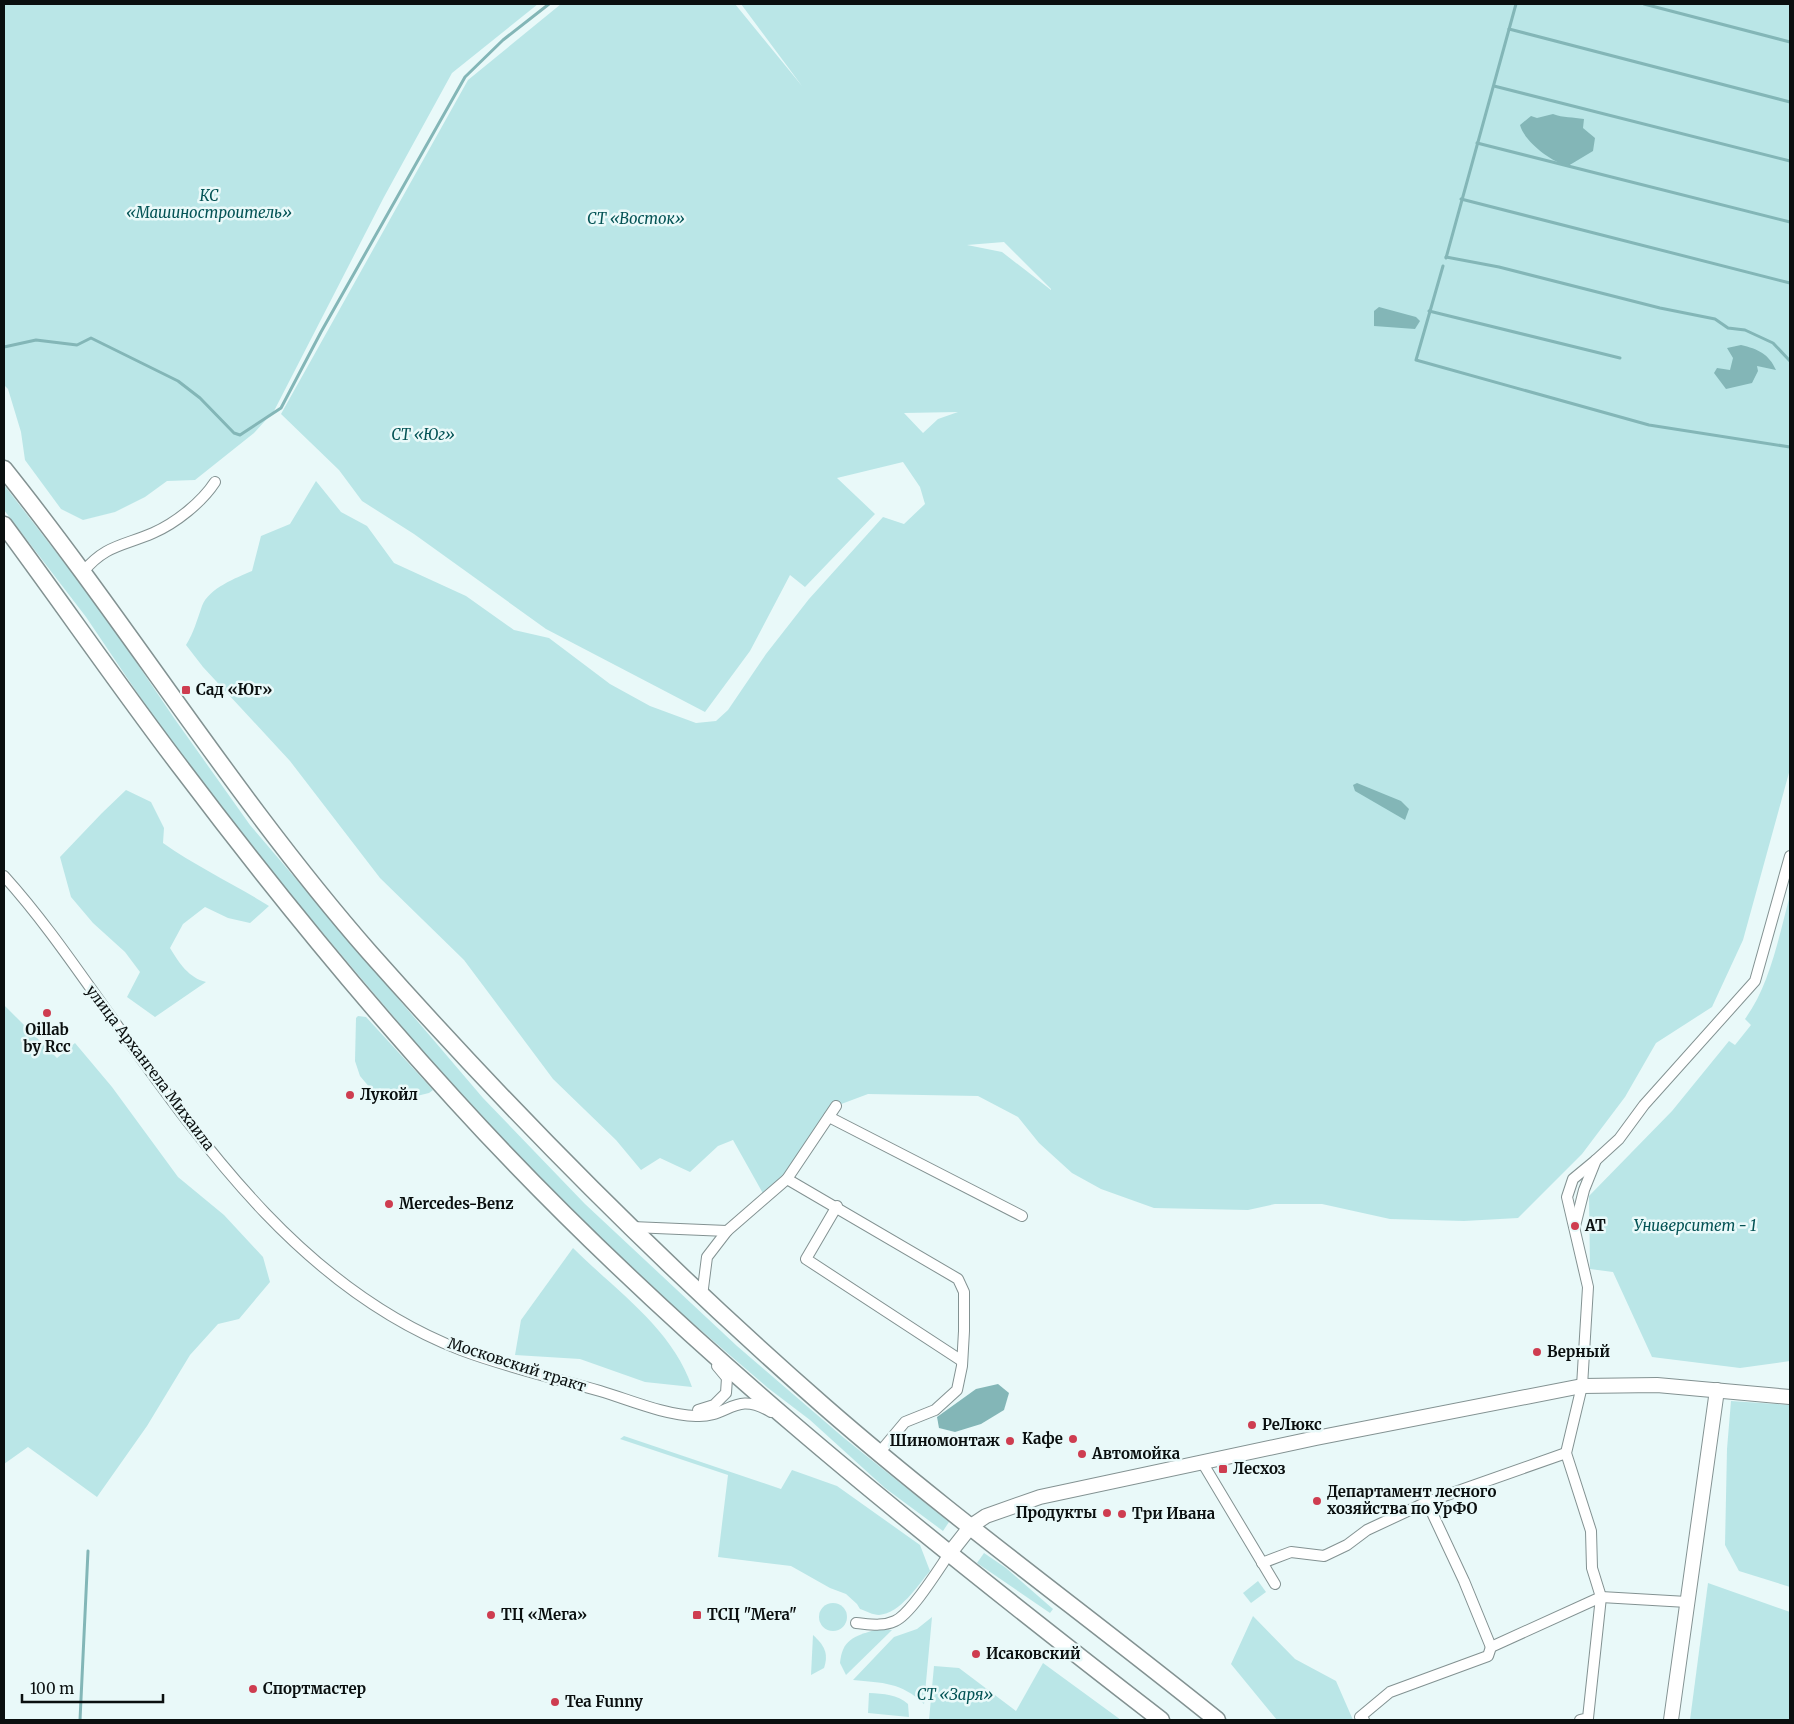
<svg xmlns="http://www.w3.org/2000/svg" width="1794" height="1724" font-family="Merriweather,serif">
	<rect width="100%" height="100%" fill="#e9f9f9"/>
	<!-- green -->
	<g fill="#bae6e7" fill-rule="evenodd">
		<path d="M 4,4 L 538,4 L 452,73 L 384,197 L 274,411 L 254,433 L 195,480 L 167,481 L 145,497 L 115,512 L 83,520 L 61,509 L 25,460 L 21,432 L 8,389 L 4,385 Z"/>
		<path d="M 561,4 L 735,4 L 802,86 L 741,4 L 1790,4 L 1790,769 L 1743,940 L 1712,1007 L 1656,1043 L 1625,1097 L 1582,1154 L 1518,1218 L 1464,1221 L 1390,1219 L 1322,1204 L 1275,1204 L 1248,1210 L 1154,1208 L 1101,1189 L 1072,1173 L 1039,1143 L 1018,1117 L 978,1096 L 868,1094 L 836,1106 L 787,1179 L 765,1197 L 733,1140 L 718,1146 L 690,1172 L 660,1158 L 641,1170 L 616,1140 L 553,1079 L 464,960 L 380,878 L 290,761 L 203,667 L 186,645 C 194,632 197,620 202,606 C 209,588 236,578 252,571 L 261,536 L 290,524 L 316,481 L 341,512 L 367,526 L 394,563 L 466,596 L 514,630 L 549,638 L 610,684 L 650,706 L 696,723 L 716,721 L 728,710 L 766,654 L 809,599 L 883,517 L 904,524 L 925,504 L 920,487 L 903,462 L 837,478 L 875,514 L 805,587 L 790,575 L 750,651 L 705,712 L 546,629 L 414,534 L 362,501 L 339,470 L 281,414 L 468,80 ZM 1004,242 L 1051,289 L 1051,290 L 1002,252 L 967,245 ZM 958,412 L 938,419 L 923,433 L 904,413 Z"/>
		<path d="M 4,485 L 101,610 L 174,718 L 250,825 L 483,1098 L 585,1204 L 737,1346 L 844,1438 L 949,1522 L 943,1531 L 885,1488 L 810,1420 L 768,1388 L 654,1290 L 573,1215 L 453,1087 L 267,867 L 163,731 L 86,617 L 4,510 Z"/>
		<path d="M 126,790 L 151,802 L 164,828 L 163,843 C 197,867 234,884 269,906 L 250,923 L 228,918 L 205,907 L 183,924 L 170,948 C 179,963 189,978 206,982 L 155,1017 L 127,997 L 140,972 L 125,952 L 93,923 L 71,897 L 60,857 L 102,813 Z"/>
		<path d="M 1790,895 L 1790,1361 L 1740,1368 L 1652,1357 L 1613,1272 L 1590,1269 L 1589,1196 L 1672,1111 L 1729,1041 L 1735,1045 L 1751,1025 L 1745,1019 C 1770,985 1779,936 1790,895 Z"/>
		<path d="M 4,1005 L 57,1058 L 75,1043 L 112,1087 L 178,1177 L 224,1215 L 263,1257 L 270,1282 L 239,1319 L 218,1324 L 190,1355 L 147,1426 L 97,1497 L 28,1447 L 4,1464 Z"/>
		<path d="M 358,1016 L 366,1017 L 433,1090 L 429,1093 L 392,1102 L 376,1095 L 360,1076 L 355,1061 L 356,1018 Z"/>
		<path d="M 573,1248 C 615,1290 672,1328 692,1387 L 645,1382 L 580,1359 L 515,1355 L 521,1320 Z"/>
		<path d="M 1731,1401 L 1790,1405 L 1790,1587 L 1739,1571 L 1725,1545 L 1727,1449 Z"/>
		<path d="M 624,1436 L 781,1489 L 792,1470 L 837,1486 L 920,1545 L 930,1571 C 917,1586 901,1613 879,1615 C 873,1615 866,1611 860,1609 L 857,1604 L 846,1594 L 830,1588 L 791,1566 L 718,1557 L 728,1475 L 620,1439 Z"/>
		<path d="M 984,1553 L 1006,1568 L 1053,1609 L 1050,1613 L 977,1563 Z"/>
		<path d="M 1258,1581 L 1266,1592 L 1251,1603 L 1243,1593 Z"/>
		<path d="M 1708,1583 L 1790,1612 L 1790,1720 L 1690,1720 Z"/>
		<circle cx="833" cy="1617" r="14"/>
		<path d="M 1253,1616 L 1295,1659 L 1336,1681 L 1353,1720 L 1277,1720 L 1231,1664 Z"/>
		<path d="M 932,1617 L 924,1704 C 901,1682 883,1683 853,1680 L 894,1637 L 917,1629 Z"/>
		<path d="M 875,1630 L 892,1630 L 846,1675 L 840,1663 C 842,1640 854,1636 875,1630 Z"/>
		<path d="M 813,1635 C 824,1645 829,1653 824,1668 L 811,1675 Z"/>
		<path d="M 1043,1663 L 1121,1720 L 929,1720 L 934,1666 L 959,1668 L 1016,1711 Z"/>
		<path d="M 869,1693 C 884,1694 897,1694 908,1704 L 909,1717 L 868,1713 Z"/>
	</g>
	<!-- water -->
	<g fill="#83b6b7">
		<path d="M 1553,114 C 1563,118 1573,117 1584,119 L 1583,128 L 1595,138 L 1593,151 L 1568,166 C 1551,162 1524,141 1520,125 L 1531,116 L 1537,118 Z"/>
		<path d="M 1379,307 L 1416,317 L 1420,321 L 1415,329 L 1374,326 L 1374,311 Z"/>
		<path d="M 1741,345 C 1758,349 1769,354 1776,370 L 1757,366 L 1758,371 L 1752,383 L 1726,389 L 1714,373 L 1717,368 L 1730,370 L 1733,358 L 1727,348 Z"/>
		<path d="M 1357,783 L 1401,801 L 1409,809 L 1405,820 L 1355,791 L 1353,785 Z"/>
		<path d="M 998,1384 L 1009,1393 L 1004,1410 L 981,1424 L 955,1432 L 939,1428 L 937,1417 L 976,1389 Z"/>
	</g>
	<g fill="none" stroke-linecap="round" stroke-linejoin="round">
		<!-- stream -->
		<g stroke="#83b6b7" stroke-width="3">
			<path d="M 1644,4 L 1790,42"/>
			<path d="M 1509,29 L 1790,102"/>
			<path d="M 1494,86 L 1790,161"/>
			<path d="M 1477,143 L 1790,222"/>
			<path d="M 1461,199 L 1790,283"/>
			<path d="M 1446,257 L 1499,267 L 1660,308 L 1715,319 L 1728,328 L 1745,330 L 1773,343 L 1790,361"/>
			<path d="M 1446,258 L 1516,4"/>
			<path d="M 1443,266 L 1416,360 L 1649,425 L 1790,447"/>
			<path d="M 1429,311 L 1620,358"/>
			<path d="M 4,347 L 36,340 L 77,345 L 91,338 L 178,381 L 200,398 L 234,433 L 240,435 L 281,408 L 321,332 L 465,77 L 503,40 L 549,4"/>
			<path d="M 80,1720 L 88,1551"/>
		</g>
		<defs>
			<g id="minor">
				<path d="M 83,572 C 105,545 123,546 153,533 C 176,523 202,502 215,482"/>
				<path d="M 4,876 C 41,917 72,962 104,1007 C 200,1141 300,1288 461,1350 C 506,1367 554,1378 600,1391 C 630,1400 664,1415 696,1416 C 729,1418 734,1390 771,1412"/>
				<path d="M 829,1117 L 1022,1216"/>
				<path d="M 787,1179 L 958,1279 L 964,1292 L 964,1331 L 962,1366 L 957,1390 L 935,1410 L 905,1422 L 879,1453"/>
				<path d="M 837,1206 L 806,1259 L 962,1361"/>
				<path d="M 1575,1226 L 1584,1190 L 1596,1160 L 1619,1139 L 1644,1105 L 1755,981 L 1790,856"/>
				<path d="M 632,1227 L 727,1231"/>
				<path d="M 702,1296 L 707,1257 L 727,1231 L 787,1179 L 836,1106"/>
				<path d="M 698,1410 L 714,1405 L 726,1393 L 727,1378 L 717,1366"/>
				<path d="M 1202,1462 L 1275,1584"/>
				<path d="M 1427,1502 L 1464,1581 L 1491,1647"/>
				<path d="M 1262,1563 L 1291,1552 L 1324,1556 L 1347,1545 L 1367,1530 L 1427,1502 L 1566,1453"/>
				<path d="M 856,1623 C 869,1624 882,1627 895,1621 C 911,1614 938,1570 949,1554"/>
				<path d="M 1364,1720 L 1360,1717 L 1390,1692 L 1488,1656 L 1491,1647 L 1601,1597 L 1687,1602"/>
				<path d="M 1580,1720 L 1588,1718 L 1601,1597 L 1592,1568 L 1591,1531 L 1566,1453 L 1582,1386 L 1588,1287 L 1567,1197 L 1573,1179 L 1596,1160"/>
			</g>
			<g id="tertiary">
				<path d="M 949,1554 L 971,1526 L 986,1516 L 1040,1497 L 1316,1438 L 1582,1386 L 1657,1385 L 1790,1397"/>
				<path d="M 1671,1720 L 1717,1390"/>
			</g>
			<g id="primary">
				<path d="M 4,469 C 130,627 236,800 370,953 C 512,1113 664,1266 825,1407 C 951,1517 1087,1615 1217,1720"/>
				<path d="M 4,525 C 64,606 121,689 182,769 C 268,883 359,995 455,1100 C 666,1332 914,1529 1161,1720"/>
			</g>
		</defs>
		<!-- minor casing -->
		<use href="#minor" stroke="#839292" stroke-width="12"/>
		<!-- tertiary casing -->
		<use href="#tertiary" stroke="#839292" stroke-width="16"/>
		<!-- primary casing -->
		<use href="#primary" stroke="#839292" stroke-width="19"/>
		<!-- minor -->
		<use href="#minor" stroke="#fff" stroke-width="10"/>
		<!-- tertiary -->
		<use href="#tertiary" stroke="#fff" stroke-width="14"/>
		<!-- primary -->
		<use href="#primary" stroke="#fff" stroke-width="16"/>
	</g>
	<!-- markers -->
	<g fill="#ce3d50" stroke="#e9f9f9" stroke-width="2">
		<rect x="181" y="685" width="10" height="10" rx="2.5"/>
		<circle cx="47" cy="1013" r="5"/>
		<circle cx="350" cy="1095" r="5"/>
		<circle cx="389" cy="1204" r="5"/>
		<circle cx="1575" cy="1226" r="5"/>
		<circle cx="1537" cy="1352" r="5"/>
		<circle cx="1252" cy="1425" r="5"/>
		<circle cx="1073" cy="1439" r="5"/>
		<circle cx="1010" cy="1441" r="5"/>
		<circle cx="1082" cy="1454" r="5"/>
		<rect x="1218" y="1464" width="10" height="10" rx="2.5"/>
		<circle cx="1317" cy="1501" r="5"/>
		<circle cx="1107" cy="1513" r="5"/>
		<circle cx="1122" cy="1514" r="5"/>
		<circle cx="491" cy="1615" r="5"/>
		<rect x="692" y="1610" width="10" height="10" rx="2.5"/>
		<circle cx="976" cy="1654" r="5"/>
		<circle cx="253" cy="1689" r="5"/>
		<circle cx="555" cy="1702" r="5"/>
	</g>
	<g text-anchor="middle" stroke-width="5" stroke-linejoin="round" paint-order="stroke">
		<!-- park labels -->
		<g font-size="15" font-style="italic" fill="#045355" stroke="#e9f9f9">
			<text x="209" y="201">КС<tspan x="209" dy="17">«Машиностроитель»</tspan></text>
			<text x="636" y="224">СТ «Восток»</text>
			<text x="423" y="440">СТ «Юг»</text>
			<text x="1695" y="1231">Университет - 1</text>
			<text x="955" y="1700">СТ «Заря»</text>
		</g>
		<!-- poi labels -->
		<g font-size="15" font-weight="bold" fill="#0a0f0f" stroke="#e9f9f9" text-anchor="start">
			<text x="196" y="695">Сад «Юг»</text>
			<text x="47" y="1035" text-anchor="middle">Oillab<tspan x="47" dy="17">by Rcc</tspan></text>
			<text x="360" y="1100">Лукойл</text>
			<text x="399" y="1209">Mercedes-Benz</text>
			<text x="1585" y="1231">AT</text>
			<text x="1547" y="1357">Верный</text>
			<text x="1262" y="1430">РеЛюкс</text>
			<text x="1063" y="1444" text-anchor="end">Кафе</text>
			<text x="1000" y="1446" text-anchor="end">Шиномонтаж</text>
			<text x="1092" y="1459">Автомойка</text>
			<text x="1233" y="1474">Лесхоз</text>
			<text x="1327" y="1497">Департамент лесного<tspan x="1327" dy="17">хозяйства по УрФО</tspan></text>
			<text x="1097" y="1518" text-anchor="end">Продукты</text>
			<text x="1132" y="1519">Три Ивана</text>
			<text x="501" y="1620">ТЦ «Мега»</text>
			<text x="707" y="1620">ТСЦ "Мега"</text>
			<text x="986" y="1659">Исаковский</text>
			<text x="263" y="1694">Спортмастер</text>
			<text x="565" y="1707">Tea Funny</text>
		</g>
		<!-- street labels -->
		<g font-size="15" fill="#0a0f0f" stroke="#e9f9f9">
			<text transform="translate(150 1068) rotate(53)" y="5">улица Архангела Михаила</text>
			<text transform="translate(517 1365) rotate(18)" y="5">Московский тракт</text>
		</g>
	</g>
	<!-- border -->
	<rect width="1794" height="1724" fill="none" stroke="#0a0f0f" stroke-width="10"/>
	<!-- scale -->
	<path d="M22 1694v8h141v-8" fill="none" stroke="#0a0f0f" stroke-width="2.5"/>
	<text x="30" y="1694" font-size="15" fill="#0a0f0f" stroke="#e9f9f9" stroke-width="4" paint-order="stroke">100 m</text>
</svg>
